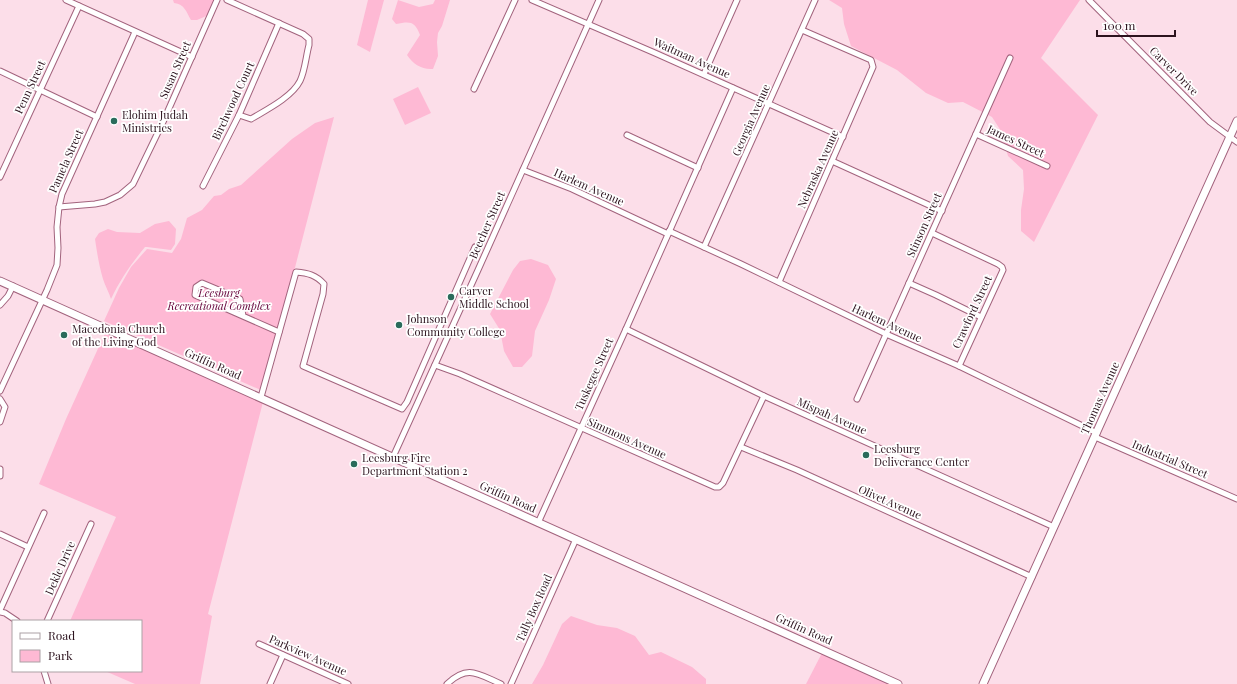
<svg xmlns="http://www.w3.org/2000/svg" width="1237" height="684" font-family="'Playfair Display',serif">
	<rect width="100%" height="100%" fill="#fcdee9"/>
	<!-- green -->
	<g fill="#feb9d4">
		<path d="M 173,0 L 217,0 L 211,14 L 197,20 L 191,20 C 186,12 185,4 174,3 Z"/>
		<path d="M 368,0 L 384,0 L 370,52 L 357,45 Z"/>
		<path d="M 398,0 L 419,7 L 433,4 L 435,0 L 450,0 L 442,26 L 438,33 L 437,42 L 438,56 L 433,69 C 422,70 413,64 407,55 L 420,35 C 415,21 410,21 396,24 L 392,19 Z"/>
		<path d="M 829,0 L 1080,0 L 1041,58 L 1098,115 L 1034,242 L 1021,231 L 1021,210 L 1024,189 L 1023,170 L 1008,156 L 1001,131 L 992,117 L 963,102 L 948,103 L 926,93 L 897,70 L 851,46 L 844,24 L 842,8 Z"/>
		<path d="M 418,87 L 431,113 L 405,125 L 393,99 Z"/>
		<path d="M 334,117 L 263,391 L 104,321 L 119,288 L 131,267 L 147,249 L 172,253 L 181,239 L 187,218 L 202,210 L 214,196 L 221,195 L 229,189 L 241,185 L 292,139 L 315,123 Z"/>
		<path d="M 169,221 L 176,229 L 175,244 L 171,250 L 147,247 L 145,247 C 131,264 120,280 111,299 C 109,292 105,286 103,279 C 99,266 97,252 95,239 L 99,233 L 108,229 L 117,232 L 140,233 L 155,224 Z"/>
		<path d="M 531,259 L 548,265 L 556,279 L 549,300 L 535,331 L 532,356 L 522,367 L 513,367 L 504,351 L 500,330 L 490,314 L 513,270 L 520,261 Z"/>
		<path d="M 106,331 L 263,402 L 208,614 L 212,616 L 200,684 L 135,684 L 105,671 L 141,671 L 141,621 L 70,621 L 116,517 L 39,484 L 66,419 Z"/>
		<path d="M 571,616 L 597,625 L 617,628 L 635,636 L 649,655 L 661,652 L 692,667 L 706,679 L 706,684 L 532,684 L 543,665 L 562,624 Z"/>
		<path d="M 822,653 L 891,684 L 806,684 Z"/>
	</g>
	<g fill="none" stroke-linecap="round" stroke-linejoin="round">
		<defs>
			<g id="street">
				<path d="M 66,0 L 192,57"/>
				<path d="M 227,0 L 303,34 L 309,39 L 309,45 C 306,56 305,71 300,81 C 292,97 266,110 251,119 L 239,115"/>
				<path d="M 532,0 L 655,53 L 843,137"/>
				<path d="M 1089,0 L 1210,122 L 1237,142"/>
				<path d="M 0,71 L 97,117"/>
				<path d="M 704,74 L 737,0"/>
				<path d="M 474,89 L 515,0"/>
				<path d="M 976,134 L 1047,166"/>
				<path d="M 627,135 L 698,168"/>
				<path d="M 832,161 L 942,211"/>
				<path d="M 523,170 L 572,189 L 668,234"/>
				<path d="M 0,177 L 79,6"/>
				<path d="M 203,186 L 239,115 L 279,23"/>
				<path d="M 59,207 L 95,204 L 105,202 L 120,195 L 133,184 L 163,122 L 217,0"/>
				<path d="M 669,231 L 741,264 L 886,334 L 959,366 L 1097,433"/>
				<path d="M 932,233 L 998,264 L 1002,267 L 1003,270 L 959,366"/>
				<path d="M 704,247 L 815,0"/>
				<path d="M 779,282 L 873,67 L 871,60 L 802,30"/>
				<path d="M 909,283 L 936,295 L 981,317"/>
				<path d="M 0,305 L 8,296 L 13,286"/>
				<path d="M 243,316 L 240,299 L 202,283 L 196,287 L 195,295 L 279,332"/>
				<path d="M 626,329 L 764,396 L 1054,527"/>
				<path d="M 435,365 L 460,374 L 715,487 L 719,487 L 723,483 L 764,396"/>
				<path d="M 0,391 L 47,290 L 57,265 L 58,248 L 57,227 L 59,207 L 62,194 L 135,32"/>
				<path d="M 261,397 L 296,272 C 308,273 316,275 324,284 L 323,294 L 303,366 L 402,409 L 407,402 L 475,247"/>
				<path d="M 0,399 L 5,407 L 0,422"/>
				<path d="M 857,399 L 1010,58"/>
				<path d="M 1095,437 L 1237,499"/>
				<path d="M 741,447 L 797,470 L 1032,577"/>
				<path d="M 393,457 L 478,270 L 599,0"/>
				<path d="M 0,469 L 0,476"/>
				<path d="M 538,523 L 626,329 L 733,88"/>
				<path d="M 0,534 L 28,547"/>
				<path d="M 0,610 L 44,513"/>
				<path d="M 0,612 L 5,613 L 17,621"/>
				<path d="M 47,621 L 91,524"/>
				<path d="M 259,644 L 348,684"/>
				<path d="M 44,671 L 48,684"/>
				<path d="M 270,684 L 283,655"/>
				<path d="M 447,684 C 468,664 478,674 501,684"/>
				<path d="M 511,684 L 576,539"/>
			</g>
			<g id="secondary">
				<path d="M 0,281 L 898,684"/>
				<path d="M 983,684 L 1237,121"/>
			</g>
		</defs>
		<!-- street casing -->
		<use href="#street" stroke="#a2637d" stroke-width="7"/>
		<!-- secondary casing -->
		<use href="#secondary" stroke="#a2637d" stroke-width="9"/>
		<!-- street -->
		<use href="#street" stroke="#fff" stroke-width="5"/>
		<!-- secondary -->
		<use href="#secondary" stroke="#fff" stroke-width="7"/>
	</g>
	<!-- markers -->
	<g fill="#2a6b5b" stroke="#fff" stroke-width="1.5">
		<circle cx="114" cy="121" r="4"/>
		<circle cx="451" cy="297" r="4"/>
		<circle cx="399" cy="325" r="4"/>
		<circle cx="64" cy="335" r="4"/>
		<circle cx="866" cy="455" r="4"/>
		<circle cx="354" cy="464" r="4"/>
	</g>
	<g text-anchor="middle" stroke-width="3.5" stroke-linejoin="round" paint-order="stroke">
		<!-- street labels -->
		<g font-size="11" fill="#2c131e" stroke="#fff">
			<text transform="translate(692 58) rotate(24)" y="4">Waitman Avenue</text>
			<text transform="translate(175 70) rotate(-66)" y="4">Susan Street</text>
			<text transform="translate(1174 71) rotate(45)" y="4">Carver Drive</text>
			<text transform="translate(30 87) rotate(-65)" y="4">Penn Street</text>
			<text transform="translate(233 101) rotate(-65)" y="4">Birchwood Court</text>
			<text transform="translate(751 120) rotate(-66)" y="4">Georgia Avenue</text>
			<text transform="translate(1016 141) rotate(25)" y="4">James Street</text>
			<text transform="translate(66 161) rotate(-66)" y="4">Pamela Street</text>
			<text transform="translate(818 169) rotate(-66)" y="4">Nebraska Avenue</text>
			<text transform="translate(589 187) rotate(24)" y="4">Harlem Avenue</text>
			<text transform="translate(487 225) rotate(-66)" y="4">Beecher Street</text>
			<text transform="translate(924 225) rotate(-66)" y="4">Stinson Street</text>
			<text transform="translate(972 312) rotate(-65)" y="4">Crawford Street</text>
			<text transform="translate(887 323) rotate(25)" y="4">Harlem Avenue</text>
			<text transform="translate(213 364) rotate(24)" y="4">Griffin Road</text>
			<text transform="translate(594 374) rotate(-66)" y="4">Tuskegee Street</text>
			<text transform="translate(1100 398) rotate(-66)" y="4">Thomas Avenue</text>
			<text transform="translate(832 416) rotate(24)" y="4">Mispah Avenue</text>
			<text transform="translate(627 438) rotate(24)" y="4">Simmons Avenue</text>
			<text transform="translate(1170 459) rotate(23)" y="4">Industrial Street</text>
			<text transform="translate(508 497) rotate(24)" y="4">Griffin Road</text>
			<text transform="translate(890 502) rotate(24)" y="4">Olivet Avenue</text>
			<text transform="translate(60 568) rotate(-66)" y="4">Dekle Drive</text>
			<text transform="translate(534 608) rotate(-66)" y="4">Tally Box Road</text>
			<text transform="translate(804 629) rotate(24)" y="4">Griffin Road</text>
			<text transform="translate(308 655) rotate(24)" y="4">Parkview Avenue</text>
		</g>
		<!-- poi labels -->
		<g font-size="11" fill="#2c131e" stroke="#fff" text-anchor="start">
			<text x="122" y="119">Elohim Judah<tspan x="122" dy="13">Ministries</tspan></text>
			<text x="459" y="295">Carver<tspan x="459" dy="13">Middle School</tspan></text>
			<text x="407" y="323">Johnson<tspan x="407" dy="13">Community College</tspan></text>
			<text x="72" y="333">Macedonia Church<tspan x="72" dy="13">of the Living God</tspan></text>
			<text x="874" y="453">Leesburg<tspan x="874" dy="13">Deliverance Center</tspan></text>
			<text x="362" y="462">Leesburg Fire<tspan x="362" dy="13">Department Station 2</tspan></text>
		</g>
		<!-- park labels -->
		<g font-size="11" font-style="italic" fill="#66063c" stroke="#fff">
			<text x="219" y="297">Leesburg<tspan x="219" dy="13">Recreational Complex</tspan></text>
		</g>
	</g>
	<!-- legend -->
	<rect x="12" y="620" width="130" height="52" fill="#ffffff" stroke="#aba1a5"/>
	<rect x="20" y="633" width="20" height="6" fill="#ffffff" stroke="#aba1a5"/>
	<text x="48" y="640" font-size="12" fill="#2c131e">Road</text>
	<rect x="20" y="650" width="20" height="12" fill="#feb9d4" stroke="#aba1a5"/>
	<text x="48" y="660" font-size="12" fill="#2c131e">Park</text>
	<!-- scale -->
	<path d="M1097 30v6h78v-6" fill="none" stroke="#2c131e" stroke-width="2"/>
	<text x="1103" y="30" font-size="12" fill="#2c131e" stroke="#ffffff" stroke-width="3" paint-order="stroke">100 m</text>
</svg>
